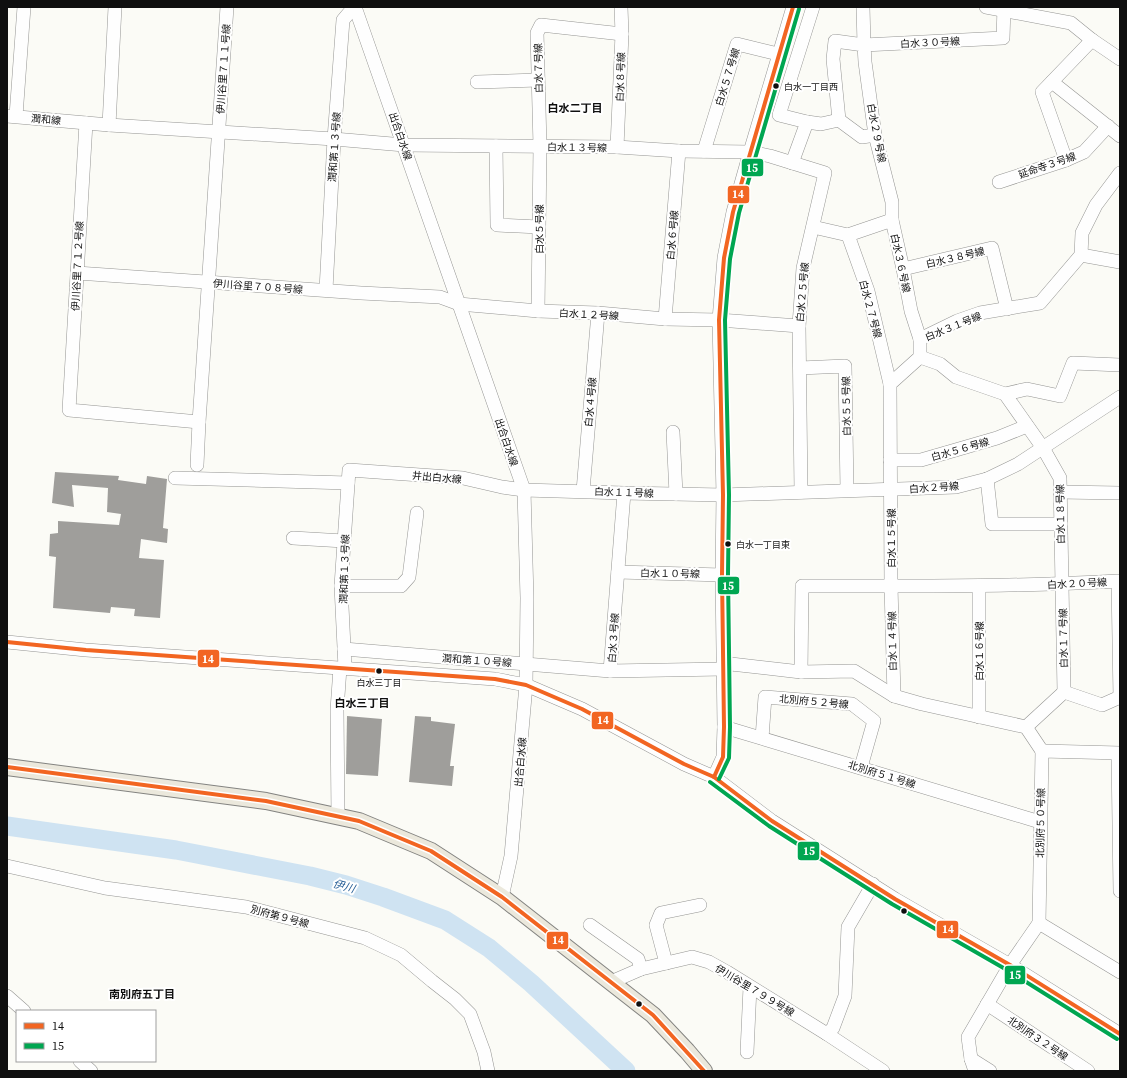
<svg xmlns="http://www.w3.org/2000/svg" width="1127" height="1078" font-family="'Source Serif 4','Noto Sans JP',serif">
	<rect width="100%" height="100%" fill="#fbfbf6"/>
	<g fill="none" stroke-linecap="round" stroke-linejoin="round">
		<!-- river -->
		<path stroke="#cfe3f2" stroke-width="19" d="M 7,826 L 176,850 L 310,876 L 346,885 L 383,897 L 445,920 L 489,948 L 531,983 L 626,1071"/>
	</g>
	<!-- building -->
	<g fill="#9f9e9b">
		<path d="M 55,472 L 119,476 L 118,480 L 146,484 L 147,476 L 167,479 L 163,528 L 168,529 L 167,543 L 141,539 L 139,558 L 164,560 L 160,618 L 134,616 L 135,609 L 111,607 L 110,613 L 53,608 L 56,557 L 49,556 L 50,534 L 58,533 L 58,521 L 119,525 L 121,514 L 107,512 L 108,488 L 72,485 L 74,507 L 52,503 Z"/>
		<path d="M 347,716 L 382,719 L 378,776 L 346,774 Z"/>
		<path d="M 415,716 L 431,717 L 431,721 L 455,724 L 450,766 L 454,766 L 452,786 L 409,782 Z"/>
	</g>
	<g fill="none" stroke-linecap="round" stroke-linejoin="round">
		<defs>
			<g id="minor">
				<path d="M 355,7 L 524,490 L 527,598 L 526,685 L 511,856 L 502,897"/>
				<path d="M 863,7 L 864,45 L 1003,38 L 1004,7"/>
				<path d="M 986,7 L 1071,23 L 1092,40"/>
				<path d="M 477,82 L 538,80"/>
				<path d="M 1052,82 L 1120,136"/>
				<path d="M 7,116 L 109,125 L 334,139 L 404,145 L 617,147 L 679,151 L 750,152 L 770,156 L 825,173 L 803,268 L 799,326 L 801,492"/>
				<path d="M 16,116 L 24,7"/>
				<path d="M 839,120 L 833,59 L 835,41 L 864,45 L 865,62 L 875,135 L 892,202 L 892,220"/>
				<path d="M 807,122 L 821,124 L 839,120 L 862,137 L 875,135"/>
				<path d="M 86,123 L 69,410 L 199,422"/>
				<path d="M 109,125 L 115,7"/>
				<path d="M 496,146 L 497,225 L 539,227"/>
				<path d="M 617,147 L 622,34 L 621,7"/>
				<path d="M 704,151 L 737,44 L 778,54"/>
				<path d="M 1066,160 L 1042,92 L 1092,40 L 1120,59"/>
				<path d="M 792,163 L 807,122 L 779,115 L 813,7"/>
				<path d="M 999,182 L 1066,160 L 1084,152 L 1108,126"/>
				<path d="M 813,227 L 848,235 L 892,220 L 903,269 L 911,311 L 920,339"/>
				<path d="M 848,235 L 868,291 L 890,384"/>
				<path d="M 1081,255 L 1120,262"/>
				<path d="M 903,269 L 992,248 L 1007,309"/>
				<path d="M 77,273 L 361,293 L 440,297 L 459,304 L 538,311 L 598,313 L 665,319 L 719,320 L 799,326"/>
				<path d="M 326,290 L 334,139 L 343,20 L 354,7"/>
				<path d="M 538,311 L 540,146 L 537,33 L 541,25 L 622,34"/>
				<path d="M 665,319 L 679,151"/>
				<path d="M 920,357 L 940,364 L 956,377 L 1005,394 L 1043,448 L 1060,478 L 1064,692"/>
				<path d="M 800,368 L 845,366 L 847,490"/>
				<path d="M 1005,394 L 1027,389 L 1060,396 L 1073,363 L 1120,365"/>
				<path d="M 673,432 L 676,494"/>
				<path d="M 890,460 L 921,460 L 997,438 L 1027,426"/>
				<path d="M 197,465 L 199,422 L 227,7"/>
				<path d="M 175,478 L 348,483"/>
				<path d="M 987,479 L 992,524 L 1061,524"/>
				<path d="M 583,491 L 598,313"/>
				<path d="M 1060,492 L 1120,493"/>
				<path d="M 624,493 L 610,671 L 723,669 L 731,664 L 801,672 L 854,671 L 894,696 L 922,704 L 1026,727 L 1064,692 L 1102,705 L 1120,697"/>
				<path d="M 293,538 L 344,541"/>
				<path d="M 618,572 L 722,575"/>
				<path d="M 341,586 L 401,586 L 409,577 L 417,513"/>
				<path d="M 979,586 L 979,717"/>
				<path d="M 7,642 L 86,650 L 495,679 L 526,685 L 582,709 L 684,764 L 714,777 L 772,821 L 895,899 L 1010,965 L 1120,1034"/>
				<path d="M 344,649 L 610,671"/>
				<path d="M 345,668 L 341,586 L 349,470 L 463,478 L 502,487 L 524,490 L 624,493 L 723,495 L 956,487 L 987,479 L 1018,464 L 1120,397"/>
				<path d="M 801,672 L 802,586 C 908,586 1013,587 1118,581 L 1120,698"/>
				<path d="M 894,696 L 891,586 L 890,384 L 920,357 L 920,339 L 957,321 L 980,313 L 1040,303 L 1081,255 L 1082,233 L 1096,205 L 1120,173"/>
				<path d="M 724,727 L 1040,822"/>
				<path d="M 1026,727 L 1042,751"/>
				<path d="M 762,738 L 765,697 L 852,704 L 874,721 L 861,767"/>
				<path d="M 1118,754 L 1120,891"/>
				<path d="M 714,777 L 723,757 L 724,727 L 722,575 L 723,495 L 719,320 L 724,258 L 733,212 L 750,152 L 793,7"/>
				<path d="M 338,817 L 337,710 L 340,668"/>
				<path d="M 7,866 L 105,888 L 246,907 L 365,938 L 401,955 L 432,981 L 455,999 L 470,1014 L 484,1052 L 488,1071"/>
				<path d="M 1039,923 L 1120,972"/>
				<path d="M 590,925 L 638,959 L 641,969"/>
				<path d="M 666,963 L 656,925 L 661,913 L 700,905"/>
				<path d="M 611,982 L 641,969 L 692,957 L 709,962 L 727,972 L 827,1034 L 883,1071"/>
				<path d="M 7,996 L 24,1011"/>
				<path d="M 987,1004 L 1088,1071"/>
				<path d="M 827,1034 L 833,1028 L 845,996 L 848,927 L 873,884"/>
				<path d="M 747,1052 L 750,987"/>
				<path d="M 971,1059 L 990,1071"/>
				<path d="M 80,1061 L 91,1071"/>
				<path d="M 975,1071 L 971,1059 L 968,1037 L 1010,965 L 1039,923 L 1042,751 L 1120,753"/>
			</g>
			<path id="major" d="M 7,767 L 266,801 L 359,821 L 431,851 L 502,897 L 653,1015 L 687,1051 L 704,1071"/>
		</defs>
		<!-- minor casing -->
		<use href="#minor" stroke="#959593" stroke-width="14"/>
		<!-- major casing -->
		<use href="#major" stroke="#838380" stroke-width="18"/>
		<!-- minor -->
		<use href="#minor" stroke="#fefefe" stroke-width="13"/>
		<!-- major -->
		<use href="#major" stroke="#ebe8dc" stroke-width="16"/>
		<defs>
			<g id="bus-1">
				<path d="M 7,642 L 86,650 L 495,679 L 526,685 L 582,709 L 684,764 L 714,777 L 772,821 L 895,899 L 1010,965 L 1120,1034"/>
				<path d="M 7,767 L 266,801 L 359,821 L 431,851 L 502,897 L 653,1015 L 704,1071"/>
				<path d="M 714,777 L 723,757 L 724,727 L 722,575 L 723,495 L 719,320 L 724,258 L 733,212 L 793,7"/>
			</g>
			<g id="bus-2">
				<path d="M 719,779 L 729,758 L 730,727 L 728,575 L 729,495 L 725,320 L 730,259 L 739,213 L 799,9"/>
				<path d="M 710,782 L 769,826 L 892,904 L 1007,970 L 1117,1039"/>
			</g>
		</defs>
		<!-- bus-1 casing -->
		<use href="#bus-1" stroke="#fff" stroke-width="7"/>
		<!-- bus-2 casing -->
		<use href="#bus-2" stroke="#fff" stroke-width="7"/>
		<!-- bus-1 -->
		<use href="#bus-1" stroke="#f26522" stroke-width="4"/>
		<!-- bus-2 -->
		<use href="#bus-2" stroke="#00a651" stroke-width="4"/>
	</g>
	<!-- markers -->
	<g fill="#0f0f0f" stroke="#fff" stroke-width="1.5">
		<circle cx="776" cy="86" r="3.5"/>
		<circle cx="728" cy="544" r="3.5"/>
		<circle cx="379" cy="671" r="3.5"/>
		<circle cx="904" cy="911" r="3.5"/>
		<circle cx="639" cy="1004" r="3.5"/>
	</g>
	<g text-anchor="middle" stroke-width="4" stroke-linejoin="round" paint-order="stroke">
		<!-- bus labels -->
		<g font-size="9" fill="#0f0f0f" stroke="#fff" text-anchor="start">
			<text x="784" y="90">白水一丁目西</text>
			<text x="736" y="548">白水一丁目東</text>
			<text x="379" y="686" text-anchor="middle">白水三丁目</text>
		</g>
		<!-- street labels -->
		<g font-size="10" fill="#0f0f0f" stroke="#fff">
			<text transform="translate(930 42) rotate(-3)" y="4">白水３０号線</text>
			<text transform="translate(538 68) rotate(-91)" y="4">白水７号線</text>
			<text transform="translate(223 69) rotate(-86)" y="4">伊川谷里７１１号線</text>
			<text transform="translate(620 77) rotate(-88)" y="4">白水８号線</text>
			<text transform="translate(727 77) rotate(-73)" y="4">白水５７号線</text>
			<text transform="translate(46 119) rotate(5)" y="4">潤和線</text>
			<text transform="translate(877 133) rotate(79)" y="4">白水２９号線</text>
			<text transform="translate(401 136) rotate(71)" y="4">出合白水線</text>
			<text transform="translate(334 147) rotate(-86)" y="4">潤和第１３号線</text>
			<text transform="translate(577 147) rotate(1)" y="4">白水１３号線</text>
			<text transform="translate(1047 165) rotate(-19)" y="4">延命寺３号線</text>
			<text transform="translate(539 229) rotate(-90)" y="4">白水５号線</text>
			<text transform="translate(672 235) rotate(-85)" y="4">白水６号線</text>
			<text transform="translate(955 257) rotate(-13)" y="4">白水３８号線</text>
			<text transform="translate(901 263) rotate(78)" y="4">白水３６号線</text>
			<text transform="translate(77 266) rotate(-87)" y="4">伊川谷里７１２号線</text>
			<text transform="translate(258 286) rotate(4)" y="4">伊川谷里７０８号線</text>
			<text transform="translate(802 292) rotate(-85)" y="4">白水２５号線</text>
			<text transform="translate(871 309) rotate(75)" y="4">白水２７号線</text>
			<text transform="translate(589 314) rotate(3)" y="4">白水１２号線</text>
			<text transform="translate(953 326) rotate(-22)" y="4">白水３１号線</text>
			<text transform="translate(590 402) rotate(-85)" y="4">白水４号線</text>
			<text transform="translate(846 406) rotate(-91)" y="4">白水５５号線</text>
			<text transform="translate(507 442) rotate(71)" y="4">出合白水線</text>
			<text transform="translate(960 449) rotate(-16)" y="4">白水５６号線</text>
			<text transform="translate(437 477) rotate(5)" y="4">井出白水線</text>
			<text transform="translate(934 487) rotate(-4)" y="4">白水２号線</text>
			<text transform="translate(624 492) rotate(2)" y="4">白水１１号線</text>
			<text transform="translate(1060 514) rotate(-91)" y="4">白水１８号線</text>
			<text transform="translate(891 538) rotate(-90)" y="4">白水１５号線</text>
			<text transform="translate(344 569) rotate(-88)" y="4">潤和第１３号線</text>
			<text transform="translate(670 573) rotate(1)" y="4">白水１０号線</text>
			<text transform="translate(1077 583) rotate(-3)" y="4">白水２０号線</text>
			<text transform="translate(613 638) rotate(-86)" y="4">白水３号線</text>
			<text transform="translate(1063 638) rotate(-91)" y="4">白水１７号線</text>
			<text transform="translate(892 641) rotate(-91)" y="4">白水１４号線</text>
			<text transform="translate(979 651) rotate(-90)" y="4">白水１６号線</text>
			<text transform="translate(477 660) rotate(4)" y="4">潤和第１０号線</text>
			<text transform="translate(814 701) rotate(5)" y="4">北別府５２号線</text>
			<text transform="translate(520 762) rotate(-85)" y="4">出合白水線</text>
			<text transform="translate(882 774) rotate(17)" y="4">北別府５１号線</text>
			<text transform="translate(1040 823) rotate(-89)" y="4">北別府５０号線</text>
			<text transform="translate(280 916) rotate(15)" y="4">別府第９号線</text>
			<text transform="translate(755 990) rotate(31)" y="4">伊川谷里７９９号線</text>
			<text transform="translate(1038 1038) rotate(34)" y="4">北別府３２号線</text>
		</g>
		<!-- neighbourhood labels -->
		<g font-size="11" font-weight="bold" fill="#0f0f0f" stroke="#fff">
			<text x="575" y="112">白水二丁目</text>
			<text x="362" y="707">白水三丁目</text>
			<text x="142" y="998">南別府五丁目</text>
		</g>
		<!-- water labels -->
		<g font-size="11" font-style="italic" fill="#245c95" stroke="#fff">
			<text transform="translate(344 886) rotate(16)" y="4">伊川</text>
		</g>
	</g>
	<g stroke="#fff" stroke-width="1.5">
		<rect x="741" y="158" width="23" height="19" rx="4" fill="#00a651"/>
		<rect x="727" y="185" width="23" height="19" rx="4" fill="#f26522"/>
		<rect x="717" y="576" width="23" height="19" rx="4" fill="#00a651"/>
		<rect x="197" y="649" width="23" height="19" rx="4" fill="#f26522"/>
		<rect x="591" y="711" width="23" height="19" rx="4" fill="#f26522"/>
		<rect x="797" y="841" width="23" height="20" rx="4" fill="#00a651"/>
		<rect x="936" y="920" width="23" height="19" rx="4" fill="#f26522"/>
		<rect x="546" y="931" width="23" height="19" rx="4" fill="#f26522"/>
		<rect x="1004" y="965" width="22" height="20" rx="4" fill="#00a651"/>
	</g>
	<g font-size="11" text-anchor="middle" font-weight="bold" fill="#fff">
		<text x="752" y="172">15</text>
		<text x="738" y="198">14</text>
		<text x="728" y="590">15</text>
		<text x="208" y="663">14</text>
		<text x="603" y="724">14</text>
		<text x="809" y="855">15</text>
		<text x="948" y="933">14</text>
		<text x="558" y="944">14</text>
		<text x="1015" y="979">15</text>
	</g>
	<!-- border -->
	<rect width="1127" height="1078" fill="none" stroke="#0f0f0f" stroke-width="16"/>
	<!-- legend -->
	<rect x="16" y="1010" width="140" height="52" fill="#ffffff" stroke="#9f9f9f"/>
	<rect x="24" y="1023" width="20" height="6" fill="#f26522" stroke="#9f9f9f"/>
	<text x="52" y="1030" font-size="12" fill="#0f0f0f">14</text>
	<rect x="24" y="1043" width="20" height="6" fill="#00a651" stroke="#9f9f9f"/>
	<text x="52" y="1050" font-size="12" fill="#0f0f0f">15</text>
</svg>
